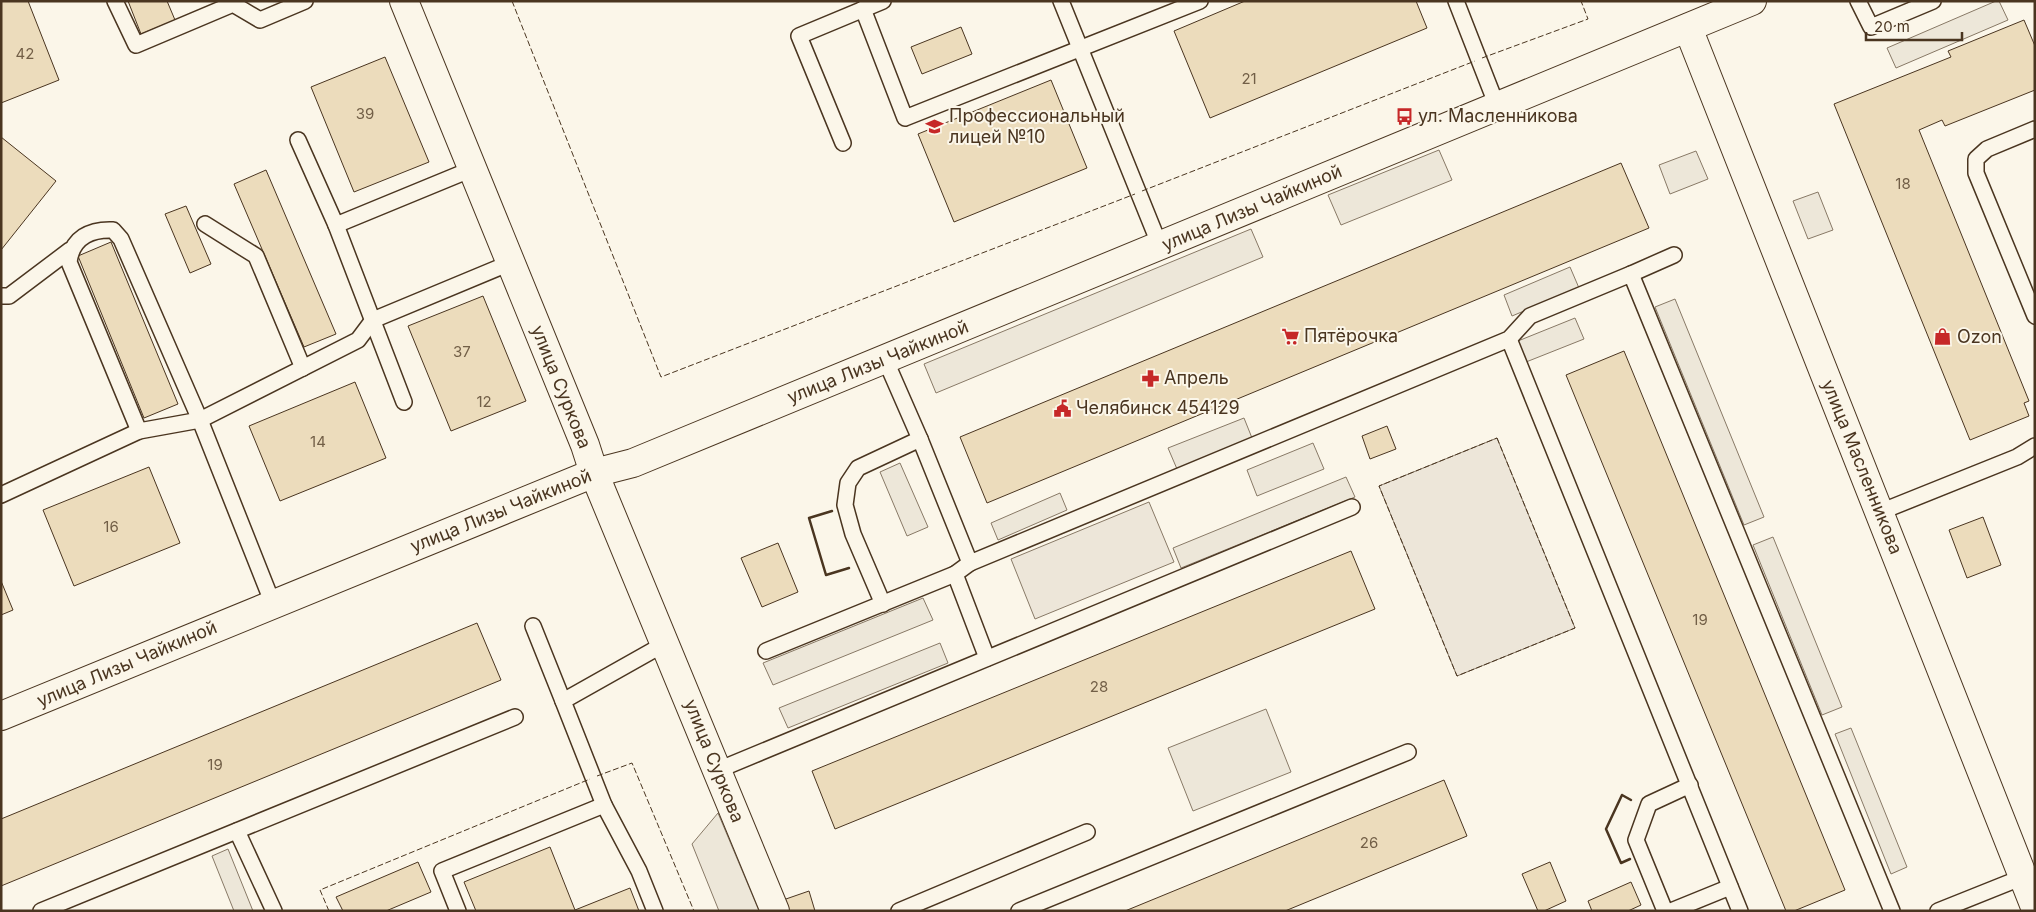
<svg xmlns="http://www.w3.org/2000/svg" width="2036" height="912" font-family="Inter,sans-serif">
	<rect width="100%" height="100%" fill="#fbf6e9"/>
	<!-- green -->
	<g fill="#ede6d9" stroke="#887966">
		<path d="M 1497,438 L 1575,628 L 1457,676 L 1379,486 Z"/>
		<path d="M 1149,502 L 1174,562 L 1035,619 L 1011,559 Z"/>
	</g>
	<!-- parking -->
	<g fill="#ede7d9" stroke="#887966">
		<path d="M 1996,1 L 1999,1 L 2008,20 L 1896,68 L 1887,48 Z"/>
		<path d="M 1439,150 L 1452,180 L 1341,225 L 1328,195 Z"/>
		<path d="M 1696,151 L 1708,179 L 1670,194 L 1659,165 Z"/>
		<path d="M 1818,192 L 1833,230 L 1808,239 L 1793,201 Z"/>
		<path d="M 1251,229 L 1263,257 L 936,393 L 924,364 Z"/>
		<path d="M 1570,267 L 1579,288 L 1512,316 L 1504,295 Z"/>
		<path d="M 1675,299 L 1764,517 L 1744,525 L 1655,307 Z"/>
		<path d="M 1575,318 L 1584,339 L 1521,364 L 1513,343 Z"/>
		<path d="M 1244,418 L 1252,438 L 1177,469 L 1168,448 Z"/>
		<path d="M 1313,443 L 1324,469 L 1257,496 L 1247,470 Z"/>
		<path d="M 900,463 L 928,527 L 907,536 L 880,472 Z"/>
		<path d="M 1346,477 L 1355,497 L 1181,568 L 1173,548 Z"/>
		<path d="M 1060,493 L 1067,510 L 998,540 L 991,523 Z"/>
		<path d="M 1773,537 L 1842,707 L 1822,715 L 1753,545 Z"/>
		<path d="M 923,598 L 933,620 L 773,685 L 763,663 Z"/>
		<path d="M 940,643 L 948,663 L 788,728 L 779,708 Z"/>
		<path d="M 1266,709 L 1291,772 L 1193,811 L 1168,748 Z"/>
		<path d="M 1851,728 L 1907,867 L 1891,874 L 1835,734 Z"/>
		<path d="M 718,813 L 759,911 L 719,911 L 692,844 Z"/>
		<path d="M 228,849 L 253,911 L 234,911 L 212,856 Z"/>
	</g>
	<!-- building -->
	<g fill="#ecdcbc" stroke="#4a3520">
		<path d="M 1,1 L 28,1 L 59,80 L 1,103 Z"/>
		<path d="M 128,1 L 167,1 L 175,20 L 141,34 Z"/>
		<path d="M 1245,1 L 1416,1 L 1427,28 L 1210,118 L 1174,31 Z"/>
		<path d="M 2024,20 L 2035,46 L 2035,90 L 1945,126 L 1942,120 L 1919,130 L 2029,401 L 2024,403 L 2029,416 L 1970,440 L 1834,104 L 1951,57 L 1948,51 Z"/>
		<path d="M 961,27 L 972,54 L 922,74 L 911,47 Z"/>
		<path d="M 385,57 L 429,162 L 354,192 L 311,87 Z"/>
		<path d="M 1051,80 L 1087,168 L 954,222 L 918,134 Z"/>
		<path d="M 1,137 L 56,181 L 1,250 Z"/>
		<path d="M 1621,163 L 1649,228 L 987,503 L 960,437 Z"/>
		<path d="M 266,170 L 336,334 L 304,347 L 234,184 Z"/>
		<path d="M 186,206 L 211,264 L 190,273 L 165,214 Z"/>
		<path d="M 111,242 L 178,404 L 144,418 L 78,256 Z"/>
		<path d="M 483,296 L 526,401 L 451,431 L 408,326 Z"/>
		<path d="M 1624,351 L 1845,890 L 1794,911 L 1786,911 L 1566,375 Z"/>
		<path d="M 355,382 L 386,458 L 280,501 L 249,426 Z"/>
		<path d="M 1387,426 L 1396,449 L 1370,459 L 1362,436 Z"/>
		<path d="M 149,467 L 180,543 L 74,586 L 43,510 Z"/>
		<path d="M 1983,517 L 2001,565 L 1967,578 L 1949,530 Z"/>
		<path d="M 778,543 L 798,592 L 762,607 L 741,558 Z"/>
		<path d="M 1351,551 L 1375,609 L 835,829 L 812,771 Z"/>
		<path d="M 1,581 L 13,610 L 1,615 Z"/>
		<path d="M 477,623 L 501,680 L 1,886 L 1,819 Z"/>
		<path d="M 1444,780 L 1467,836 L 1285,911 L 1125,911 Z"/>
		<path d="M 550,847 L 575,910 L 630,888 L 639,911 L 476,911 L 464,882 Z"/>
		<path d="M 418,862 L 431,892 L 386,911 L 343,911 L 336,897 Z"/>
		<path d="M 1550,862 L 1566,901 L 1544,911 L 1538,911 L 1522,874 Z"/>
		<path d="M 1631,882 L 1641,905 L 1628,911 L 1592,911 L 1588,901 Z"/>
		<path d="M 809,891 L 815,911 L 787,911 L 783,900 Z"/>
	</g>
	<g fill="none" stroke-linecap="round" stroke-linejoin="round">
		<defs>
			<g id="lane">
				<path d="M 115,1 L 136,45 L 233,4 L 260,20 L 305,1"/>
				<path d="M 1061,1 L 1160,246"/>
				<path d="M 1456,1 L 1497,106"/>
				<path d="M 1858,1 L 1871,27 L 1933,1"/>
				<path d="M 863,9 L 905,118 L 1200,1"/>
				<path d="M 2035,129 L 1987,149 L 1976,159 L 1976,173 L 2035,316"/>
				<path d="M 298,140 L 336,225"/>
				<path d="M 843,143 L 799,36 L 883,1"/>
				<path d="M 205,224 L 256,256 L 303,368"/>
				<path d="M 1631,274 L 1674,255"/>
				<path d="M 1,296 L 9,296 L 70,250"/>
				<path d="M 1509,339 L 1740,911"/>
				<path d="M 885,359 L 920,439 L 970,563 L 1509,339 L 1530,316 L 1631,274 L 1892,911"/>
				<path d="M 404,402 L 336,225 L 472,169"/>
				<path d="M 139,431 L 69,262 C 72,238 90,229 113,230 L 121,239 L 200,420 L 273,604"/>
				<path d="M 1,495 L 139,431 L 200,420 L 358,340 L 373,320 L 510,263"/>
				<path d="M 1880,512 L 2017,457 L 2035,446"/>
				<path d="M 955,574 L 987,658"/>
				<path d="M 883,604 L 853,534 L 845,505 L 848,483 L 858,468 L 920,439"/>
				<path d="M 533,626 L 563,701"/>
				<path d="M 766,651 L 955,574 L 970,563"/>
				<path d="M 718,770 L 1352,507"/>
				<path d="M 237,831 L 274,911"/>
				<path d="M 41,911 L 515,717"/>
				<path d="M 458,911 L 442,871 L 604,805"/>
				<path d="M 655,911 L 639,871 L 604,805 L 563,701 L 666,643"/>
				<path d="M 899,911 L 1087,832"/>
				<path d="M 1019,911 L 1408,752"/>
				<path d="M 1665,911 L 1636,840 L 1649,804 L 1690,785"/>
				<path d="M 1671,911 L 1730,887"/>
				<path d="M 1938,911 L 2023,877"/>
			</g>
			<path id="street" d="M 404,1 L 585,445 L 594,473 L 775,911"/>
			<g id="secondary">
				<path d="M 1688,28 L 2035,907"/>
				<path d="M 1,716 L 594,473 L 633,463 L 1752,1"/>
			</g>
		</defs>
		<!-- lane casing -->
		<use href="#lane" stroke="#4a3520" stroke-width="18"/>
		<!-- street casing -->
		<use href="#street" stroke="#4a3520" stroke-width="30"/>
		<!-- secondary casing -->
		<use href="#secondary" stroke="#4a3520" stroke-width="30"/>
		<!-- lane -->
		<use href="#lane" stroke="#fbf6e9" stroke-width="15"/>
		<!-- street -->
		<use href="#street" stroke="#fbf6e9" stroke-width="28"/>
		<!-- secondary -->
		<use href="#secondary" stroke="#fbf6e9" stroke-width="28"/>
		<!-- fence -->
		<g stroke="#4a3520" stroke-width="1" stroke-dasharray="6 2.5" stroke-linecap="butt">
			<path d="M 512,1 L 661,377 L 1135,194"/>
			<path d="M 1482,58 L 1588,19 L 1581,1"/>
			<path d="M 1142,191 L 1475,61"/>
			<path d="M 1497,438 L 1575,628 L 1457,676 L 1379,486 Z"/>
			<path d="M 597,776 L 632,763 L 694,911"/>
			<path d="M 329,911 L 320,890 L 590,779"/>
		</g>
		<!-- wall -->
		<g stroke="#4a3520" stroke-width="2.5">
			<path d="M 832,511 L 809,518 L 826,575 L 849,568"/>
			<path d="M 1630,859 L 1621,863 L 1606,829 L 1622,795 L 1631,800"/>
		</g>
	</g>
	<!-- icons -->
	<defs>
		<symbol id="bus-bare" viewBox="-9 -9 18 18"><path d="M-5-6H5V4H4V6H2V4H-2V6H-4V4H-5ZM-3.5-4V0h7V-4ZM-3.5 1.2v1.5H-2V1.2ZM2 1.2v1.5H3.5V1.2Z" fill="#c62828" stroke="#fbf6e9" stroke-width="2.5" paint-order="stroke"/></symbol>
		<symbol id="university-bare" viewBox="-9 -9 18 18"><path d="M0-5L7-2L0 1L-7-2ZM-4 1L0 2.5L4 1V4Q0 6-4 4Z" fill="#c62828" stroke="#fbf6e9" stroke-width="2.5" paint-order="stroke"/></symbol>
		<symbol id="supermarket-bare" viewBox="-9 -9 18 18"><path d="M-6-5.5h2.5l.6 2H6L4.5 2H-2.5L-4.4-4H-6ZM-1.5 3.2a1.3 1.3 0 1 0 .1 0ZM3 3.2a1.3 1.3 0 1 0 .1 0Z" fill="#c62828" stroke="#fbf6e9" stroke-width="2.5" paint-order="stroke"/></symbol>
		<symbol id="shop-bare" viewBox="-9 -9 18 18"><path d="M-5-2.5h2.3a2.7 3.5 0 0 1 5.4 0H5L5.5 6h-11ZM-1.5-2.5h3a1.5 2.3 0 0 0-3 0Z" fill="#c62828" stroke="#fbf6e9" stroke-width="2.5" paint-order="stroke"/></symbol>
		<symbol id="pharmacy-bare" viewBox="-9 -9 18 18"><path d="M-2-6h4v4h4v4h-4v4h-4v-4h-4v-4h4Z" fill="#c62828" stroke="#fbf6e9" stroke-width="2.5" paint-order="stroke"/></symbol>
		<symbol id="civic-bare" viewBox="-9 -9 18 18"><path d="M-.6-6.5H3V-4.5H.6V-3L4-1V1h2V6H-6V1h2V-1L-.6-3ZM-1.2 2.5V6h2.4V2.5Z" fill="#c62828" stroke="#fbf6e9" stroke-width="2.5" paint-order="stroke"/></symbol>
	</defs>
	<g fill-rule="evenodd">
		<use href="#bus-bare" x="1392" y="104" width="25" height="25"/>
		<use href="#university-bare" x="922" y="114" width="25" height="25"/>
		<use href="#supermarket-bare" x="1278" y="324" width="25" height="25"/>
		<use href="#shop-bare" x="1930" y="324" width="25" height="25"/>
		<use href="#pharmacy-bare" x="1138" y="366" width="25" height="25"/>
		<use href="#civic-bare" x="1050" y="396" width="25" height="25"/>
	</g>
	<g text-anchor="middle" stroke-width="4" stroke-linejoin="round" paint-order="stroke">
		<!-- number labels -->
		<g font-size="15" fill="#725f47">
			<text x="25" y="59">42</text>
			<text x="1249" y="84">21</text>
			<text x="365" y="119">39</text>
			<text x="1903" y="189">18</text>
			<text x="462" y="357">37</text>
			<text x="484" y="407">12</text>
			<text x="318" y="447">14</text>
			<text x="111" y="532">16</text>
			<text x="1700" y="625">19</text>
			<text x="1099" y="692">28</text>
			<text x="215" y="770">19</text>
			<text x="1369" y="848">26</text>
		</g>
		<!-- poi labels -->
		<g font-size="18" fill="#4a3520" stroke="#fbf6e9" text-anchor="start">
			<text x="949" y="122">Профессиональный<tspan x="949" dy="21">лицей №10</tspan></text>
			<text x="1418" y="122">ул. Масленникова</text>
			<text x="1304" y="342">Пятёрочка</text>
			<text x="1957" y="343">Ozon</text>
			<text x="1164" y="384">Апрель</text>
			<text x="1076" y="414">Челябинск 454129</text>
		</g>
		<!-- street labels -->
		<g font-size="18" fill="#4a3520" stroke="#fbf6e9">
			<text transform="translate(1252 208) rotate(-23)" y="6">улица Лизы Чайкиной</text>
			<text transform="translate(878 362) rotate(-22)" y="6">улица Лизы Чайкиной</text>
			<text transform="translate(561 387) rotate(68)" y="6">улица Суркова</text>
			<text transform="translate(1862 467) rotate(68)" y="6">улица Масленникова</text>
			<text transform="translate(501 511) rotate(-22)" y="6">улица Лизы Чайкиной</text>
			<text transform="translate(127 664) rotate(-23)" y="6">улица Лизы Чайкиной</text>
			<text transform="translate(714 761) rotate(68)" y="6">улица Суркова</text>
		</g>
	</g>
	<!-- border -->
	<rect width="2036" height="912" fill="none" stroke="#4a3520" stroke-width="5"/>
	<!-- scale -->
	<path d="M1866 32v8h96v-8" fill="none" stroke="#4a3520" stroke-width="2.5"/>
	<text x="1874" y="32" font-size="15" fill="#4a3520" stroke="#fbf6e9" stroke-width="4" paint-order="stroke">20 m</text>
</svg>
